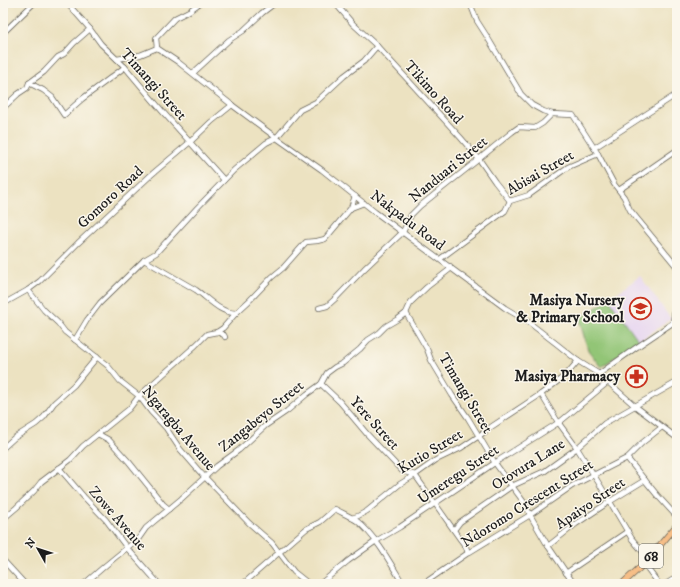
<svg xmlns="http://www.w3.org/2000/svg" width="680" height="587" font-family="'IM FELL DW Pica',serif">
	<rect width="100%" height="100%" fill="#fbf7ec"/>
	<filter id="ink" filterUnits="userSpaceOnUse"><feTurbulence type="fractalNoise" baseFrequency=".025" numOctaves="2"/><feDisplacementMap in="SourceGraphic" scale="8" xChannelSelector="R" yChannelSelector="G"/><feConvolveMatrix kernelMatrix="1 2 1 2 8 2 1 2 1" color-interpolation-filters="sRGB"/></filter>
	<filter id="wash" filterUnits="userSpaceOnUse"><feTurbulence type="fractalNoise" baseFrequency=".012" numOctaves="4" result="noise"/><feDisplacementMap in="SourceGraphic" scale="16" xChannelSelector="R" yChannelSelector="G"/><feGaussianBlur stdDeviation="0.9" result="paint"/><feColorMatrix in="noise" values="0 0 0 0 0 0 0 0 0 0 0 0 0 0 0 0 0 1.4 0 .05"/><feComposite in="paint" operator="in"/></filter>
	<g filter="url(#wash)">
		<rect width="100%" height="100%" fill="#ece2c1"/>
		<!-- built -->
		<path fill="#e5d3f1" d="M 640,276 L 671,319 L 639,341 L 609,299 Z"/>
		<!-- green -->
		<path fill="#92c576" stroke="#577049" d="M 609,299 L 639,341 L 601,367 L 588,350 L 579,319 Z"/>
	</g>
	<g filter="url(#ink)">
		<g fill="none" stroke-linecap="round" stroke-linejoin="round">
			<defs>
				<g id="minor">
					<path d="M 67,3 L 90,29 L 101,44 L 125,67 L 162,111 L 224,180"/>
					<path d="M 335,3 L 353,24 L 377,46 L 461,138 L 479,159 L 495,182 L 510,201"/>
					<path d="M 470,3 L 477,21 L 486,35 L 521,94 L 532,105 L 543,111 L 552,114 L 573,115 L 598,154 L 614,184 L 624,197 L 630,210 L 677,267"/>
					<path d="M 3,33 L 34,3"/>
					<path d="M 157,48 L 156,38 L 175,18 L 189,11 L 200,3"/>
					<path d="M 117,59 L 140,55 L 157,48 L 178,62 L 232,105 L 278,139 L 322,170 L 375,212 L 505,308 L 527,321 L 558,345 L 578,361 L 599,374 L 635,406 L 677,438"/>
					<path d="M 193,73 L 229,40 L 243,31 L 262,13 L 275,3"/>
					<path d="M 29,83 L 43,90 L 52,97 L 64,115 L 82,99 L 125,67"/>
					<path d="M 3,108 L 18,94 L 27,88 L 29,83 L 44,72 L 58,57 L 64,54 L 74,43 L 90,29"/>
					<path d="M 594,148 L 677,94"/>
					<path d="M 619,190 L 677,150"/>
					<path d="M 351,208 L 364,203"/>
					<path d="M 440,259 L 505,211 L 510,201 L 529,195 L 568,167 L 598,154"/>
					<path d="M 28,290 L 44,310 L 58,323 L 65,332 L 108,366 L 120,381 L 139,396 L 151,412 L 166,428 L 180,449 L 200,472 L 249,523 L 272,543 L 294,572 L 309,584"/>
					<path d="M 3,304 L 28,290 L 40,281 L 78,243 L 151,175 L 190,142 L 211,122 L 232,105"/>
					<path d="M 319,308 L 327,306 L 336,298 L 364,269 L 403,232 L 411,215 L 420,206 L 479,159 L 512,132 L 519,127 L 535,128 L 543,123 L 552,114"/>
					<path d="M 236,313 L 249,301 L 272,277 L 283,268 L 306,242 L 317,241 L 325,239 L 351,208 L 355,196"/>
					<path d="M 406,313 L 427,349 L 431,360 L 452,395 L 468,418 L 495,463 L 526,505 L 530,515 L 548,546 L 574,584"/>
					<path d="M 673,322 L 677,295"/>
					<path d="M 217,332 L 223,328 L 236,313 C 220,313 209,299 196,290 C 179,280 161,270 144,260 L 156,253 L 197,208 L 234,170 L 266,143 L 276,138 L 300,110 L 316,102 L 344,76 L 364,61 L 377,46"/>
					<path d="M 75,340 L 87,320 L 100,303 L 144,260"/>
					<path d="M 599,374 L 634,349 L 677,320"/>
					<path d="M 321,384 L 340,402 L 367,434 L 402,471 L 415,475 L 460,539 L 466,547 L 468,553"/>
					<path d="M 541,394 L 558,422 L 577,448 L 600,485 L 632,539 L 649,559"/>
					<path d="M 98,434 L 109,440 L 129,462 L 163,504 L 169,509"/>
					<path d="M 3,448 L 14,438 L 36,424 L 44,417 L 54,403 L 74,385 L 97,357"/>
					<path d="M 627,458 L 657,495 L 677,517"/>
					<path d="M 59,468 L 84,497 L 106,520 L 127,548 L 159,584"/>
					<path d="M 352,518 L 358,516 L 367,511 L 400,484 L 415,475 L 436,460 L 461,448 L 479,436 L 491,427 L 541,394 L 566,375 L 578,361"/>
					<path d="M 3,519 L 16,508 L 34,491 L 41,482 L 70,460 L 83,446 L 129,409 L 139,396 L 196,345 L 207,334 L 217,332 L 224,335 L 225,337"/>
					<path d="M 454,530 L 460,522 L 512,486 L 545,471 L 577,448 L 605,423 L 677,382"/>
					<path d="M 548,546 L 576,524 L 609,502 L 645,480"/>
					<path d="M 3,560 L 25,584"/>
					<path d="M 644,564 L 659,584"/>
					<path d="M 566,573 L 628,531"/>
					<path d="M 84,584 L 106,565 L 139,538 L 146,528 L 181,499 L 217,466 L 239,450 L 265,426 L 287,411 L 307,394 L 321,384 L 327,373 L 335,367 L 343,363 L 360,349 L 368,340 L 379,333 L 386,326 L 398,319 L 406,313 L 411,302 L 427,287 L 449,270 L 450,266"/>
					<path d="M 243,584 L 306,529 L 320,522 L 335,509 C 342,513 350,516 357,521 C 376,536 391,564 403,584"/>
					<path d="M 320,584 L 348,561 L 376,541 L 400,527 L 499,460 L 561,421 L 608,382"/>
					<path d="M 423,584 L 468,553 L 530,515 L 572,486 L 627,458 L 642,443 L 662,427"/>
					<path d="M 666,584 L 677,577"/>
				</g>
				<path id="major" d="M 622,584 L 644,564 L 677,525"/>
			</defs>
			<!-- minor casing -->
			<use href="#minor" stroke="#656156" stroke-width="6"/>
			<!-- major casing -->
			<use href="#major" stroke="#656156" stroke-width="7"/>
			<!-- minor -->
			<use href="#minor" stroke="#fff" stroke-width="4.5"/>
			<!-- major -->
			<use href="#major" stroke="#f6be87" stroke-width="5.5"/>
		</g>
	</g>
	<!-- icons -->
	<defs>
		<symbol id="school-ring" viewBox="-11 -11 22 22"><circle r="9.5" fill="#fbf7ec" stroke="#c8321e" stroke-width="1.5"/><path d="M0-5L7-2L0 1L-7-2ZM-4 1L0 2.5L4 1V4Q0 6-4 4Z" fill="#c8321e"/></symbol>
		<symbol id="pharmacy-ring" viewBox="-11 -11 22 22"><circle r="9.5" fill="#fbf7ec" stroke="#c8321e" stroke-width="1.5"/><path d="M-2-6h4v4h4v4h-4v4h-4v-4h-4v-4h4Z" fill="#c8321e"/></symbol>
	</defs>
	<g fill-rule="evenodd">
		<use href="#school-ring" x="628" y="296" width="25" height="25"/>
		<use href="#pharmacy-ring" x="624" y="364" width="25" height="25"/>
	</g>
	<g text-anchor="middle" stroke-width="3" stroke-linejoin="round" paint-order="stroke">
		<!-- shield labels -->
		<rect fill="#fbf7ec" stroke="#5f5e5a" stroke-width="1" x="639" y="544" width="24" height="24" rx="3"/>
		<g font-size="14" font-weight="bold" fill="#1c1c1c">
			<text x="651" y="561">68</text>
		</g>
		<!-- street labels -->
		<g font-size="15" fill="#1c1c1c" stroke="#fbf7ec">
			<text transform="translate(154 84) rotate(48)" y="5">Timangi Street</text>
			<text transform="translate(434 92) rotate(48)" y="5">Tikimo Road</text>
			<text transform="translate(448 169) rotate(-39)" y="5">Nanduari Street</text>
			<text transform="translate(540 172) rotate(-30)" y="5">Abisai Street</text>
			<text transform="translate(110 197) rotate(-43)" y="5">Gomoro Road</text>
			<text transform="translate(408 220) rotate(37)" y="5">Nakpadu Road</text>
			<text transform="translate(466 393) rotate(59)" y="5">Timangi Street</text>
			<text transform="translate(261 416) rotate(-39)" y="5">Zangabeyo Street</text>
			<text transform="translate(375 423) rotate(48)" y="5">Yere Street</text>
			<text transform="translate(179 428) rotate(50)" y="5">Ngaragba Avenue</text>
			<text transform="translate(430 451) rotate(-31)" y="5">Kutio Street</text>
			<text transform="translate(528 464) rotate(-32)" y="5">Otovura Lane</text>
			<text transform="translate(458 474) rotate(-34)" y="5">Umeregu Street</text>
			<text transform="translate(527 503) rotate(-32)" y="5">Ndoromo Crescent Street</text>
			<text transform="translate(590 503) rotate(-34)" y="5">Apaiyo Street</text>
			<text transform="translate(118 518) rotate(49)" y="5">Zowe Avenue</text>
		</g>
		<!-- poi labels -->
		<g font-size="15" font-weight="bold" fill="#1c1c1c" stroke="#fbf7ec" text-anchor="end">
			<text x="624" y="305">Masiya Nursery<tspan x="624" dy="17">&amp; Primary School</tspan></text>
			<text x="620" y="381">Masiya Pharmacy</text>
		</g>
	</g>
	<!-- margin -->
	<rect width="680" height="587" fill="none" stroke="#fbf7ec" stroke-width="16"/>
	<!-- north arrow -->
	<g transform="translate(38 549) rotate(309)" stroke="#fbf7ec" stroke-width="3" paint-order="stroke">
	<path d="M0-3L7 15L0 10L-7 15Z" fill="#1c1c1c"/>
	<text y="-6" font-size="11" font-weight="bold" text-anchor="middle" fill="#1c1c1c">N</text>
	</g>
</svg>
